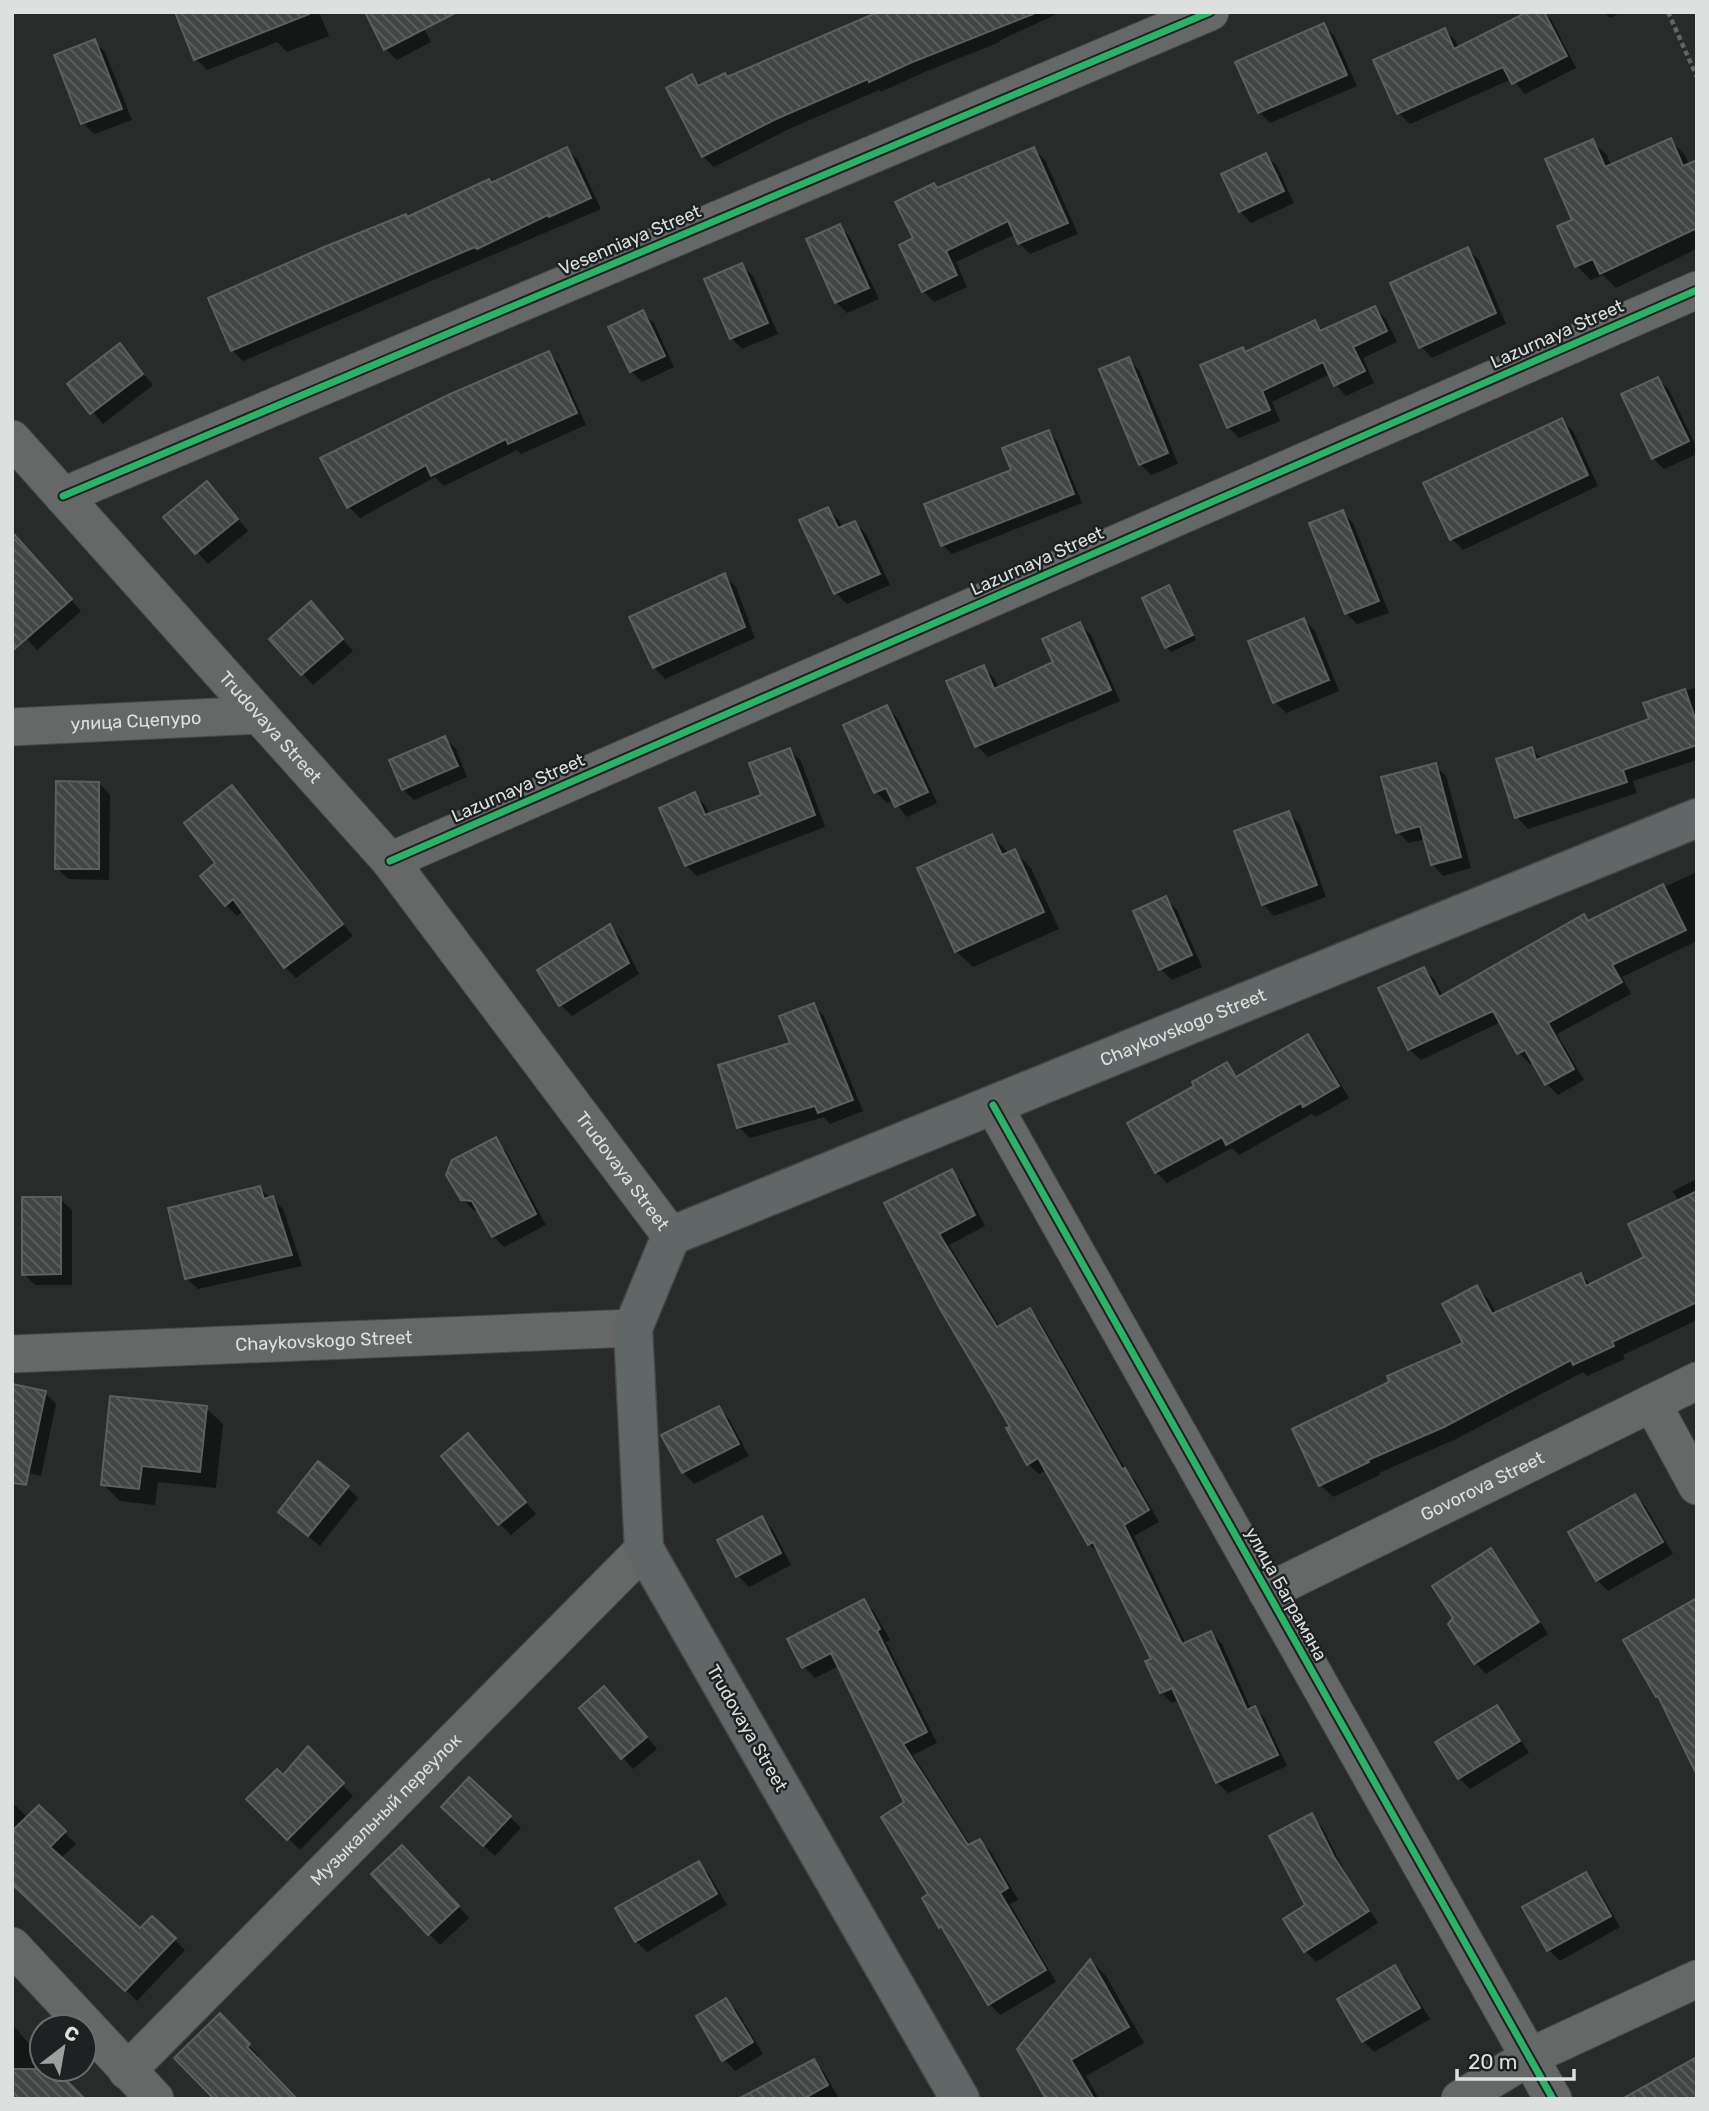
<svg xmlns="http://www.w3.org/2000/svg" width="1709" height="2111" font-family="Rubik,sans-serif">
	<defs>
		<pattern id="building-back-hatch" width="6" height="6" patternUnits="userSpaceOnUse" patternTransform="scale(1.75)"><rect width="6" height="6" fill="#434444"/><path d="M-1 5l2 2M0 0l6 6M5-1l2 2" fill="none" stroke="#5e5f5f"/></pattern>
	</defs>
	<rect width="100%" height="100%" fill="#292a2a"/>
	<!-- shadow -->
	<g fill="#0007" fill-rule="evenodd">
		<path d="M 177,12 L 319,12 L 329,36 L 287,52 L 277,42 L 207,70 L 196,59 Z"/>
		<path d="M 367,12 L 416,12 L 431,42 L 397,60 L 386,49 Z"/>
		<path d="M 879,12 L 1061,12 L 999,41 L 1000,42 L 922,73 L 881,92 L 879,90 L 787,130 L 714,167 L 703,156 L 692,77 L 702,86 L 728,78 Z"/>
		<path d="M 1531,12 L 1544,12 L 1551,19 L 1576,68 L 1525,94 L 1512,79 L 1410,124 L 1399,113 L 1445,30 L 1456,41 L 1459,49 Z"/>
		<path d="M 1604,12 L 1622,12 L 1610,18 Z"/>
		<path d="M 1324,25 L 1335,37 L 1357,86 L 1270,123 L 1259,112 Z"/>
		<path d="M 94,41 L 105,52 L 132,120 L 94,134 L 83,123 Z"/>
		<path d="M 1670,140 L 1685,155 L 1689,165 L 1697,162 L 1697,249 L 1616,288 L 1603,275 L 1591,280 L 1577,266 L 1574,220 L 1592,141 L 1607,155 L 1611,166 Z"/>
		<path d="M 567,149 L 578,160 L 601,209 L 243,361 L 232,350 L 408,219 L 492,184 Z"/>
		<path d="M 1034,149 L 1045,160 L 1078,234 L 1030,254 L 1019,243 L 1016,234 L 956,262 L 967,287 L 934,302 L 923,291 L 915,239 L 934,185 L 939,189 Z"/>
		<path d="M 1266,155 L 1277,166 L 1294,203 L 1251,223 L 1240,211 Z"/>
		<path d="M 839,226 L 850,237 L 879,299 L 847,313 L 836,302 Z"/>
		<path d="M 1467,249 L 1479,260 L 1506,324 L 1432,358 L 1421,346 Z"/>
		<path d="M 742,265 L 753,276 L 778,334 L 742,349 L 731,338 Z"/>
		<path d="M 1375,308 L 1386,319 L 1397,342 L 1363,358 L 1374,383 L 1346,396 L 1335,384 L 1330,374 L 1272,402 L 1280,421 L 1239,438 L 1228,427 L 1243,349 L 1247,353 L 1314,322 L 1323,331 Z"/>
		<path d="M 642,312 L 654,323 L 674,367 L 642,382 L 631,371 Z"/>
		<path d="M 119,345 L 153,385 L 103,424 L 69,384 Z"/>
		<path d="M 548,353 L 559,364 L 586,425 L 521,454 L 517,450 L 444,486 L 435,477 L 360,518 L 349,507 Z"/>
		<path d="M 1128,359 L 1139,370 L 1178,464 L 1151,475 L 1140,464 Z"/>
		<path d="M 1658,379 L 1669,390 L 1697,448 L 1697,454 L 1664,469 L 1653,458 Z"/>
		<path d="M 1562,420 L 1573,431 L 1598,486 L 1463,550 L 1452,539 Z"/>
		<path d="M 1048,432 L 1057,441 L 1082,503 L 952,554 L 943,545 Z"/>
		<path d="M 218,494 L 248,531 L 208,564 L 166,517 Z"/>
		<path d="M 828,509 L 839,520 L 843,528 L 855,523 L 866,534 L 890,585 L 847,604 L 836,593 L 802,521 Z"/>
		<path d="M 1342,512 L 1353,523 L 1389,613 L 1357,624 L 1346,613 Z"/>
		<path d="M 12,531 L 81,611 L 37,650 L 12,623 Z"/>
		<path d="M 725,576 L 736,587 L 755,638 L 665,679 L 654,667 Z"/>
		<path d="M 1169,587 L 1174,592 L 1196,640 L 1171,652 L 1166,647 Z"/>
		<path d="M 322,615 L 353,651 L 313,685 L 271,639 Z"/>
		<path d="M 1304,620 L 1315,631 L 1339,691 L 1286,713 L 1275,702 Z"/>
		<path d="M 1080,624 L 1091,635 L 1120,701 L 988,757 L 977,746 L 983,667 L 994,678 L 999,688 L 1055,663 Z"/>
		<path d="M 1697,687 L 1697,760 L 1633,781 L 1637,793 L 1528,829 L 1517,817 L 1499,760 L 1532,749 L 1543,760 L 1651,720 L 1646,704 Z"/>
		<path d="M 887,708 L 898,719 L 937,803 L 907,817 L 893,800 L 887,803 L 876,792 Z"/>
		<path d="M 445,738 L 456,749 L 467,777 L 414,800 L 403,789 Z"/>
		<path d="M 790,750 L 801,761 L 825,827 L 697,876 L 686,865 L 694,794 L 705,805 L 710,815 L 763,796 Z"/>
		<path d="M 1435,765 L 1446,776 L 1471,868 L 1443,876 L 1432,864 L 1425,839 L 1409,843 L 1398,832 Z"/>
		<path d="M 99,783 L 110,795 L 109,880 L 68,879 L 57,868 Z"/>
		<path d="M 232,787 L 353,936 L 296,978 L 285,967 L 243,911 L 237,916 L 226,905 L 218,864 Z"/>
		<path d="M 1289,813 L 1300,825 L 1326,897 L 1274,916 L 1263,904 Z"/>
		<path d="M 992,836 L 1009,853 L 1014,851 L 1031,868 L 1059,929 L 973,967 L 956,951 Z"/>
		<path d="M 1697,872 L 1697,941 L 1622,977 L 1631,994 L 1557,1034 L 1584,1080 L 1558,1095 L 1547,1084 L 1534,1062 L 1530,1064 L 1519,1053 L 1501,1022 L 1421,1060 L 1409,1049 L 1423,969 L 1435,980 L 1443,997 L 1584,917 L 1589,922 Z"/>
		<path d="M 1166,899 L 1177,910 L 1202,967 L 1172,980 L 1161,969 Z"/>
		<path d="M 610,927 L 621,938 L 639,974 L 572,1016 L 561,1005 Z"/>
		<path d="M 813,1005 L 824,1016 L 863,1111 L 830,1124 L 824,1117 L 750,1138 L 739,1127 L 792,1045 Z"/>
		<path d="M 1308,1036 L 1319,1048 L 1349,1098 L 1316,1117 L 1312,1114 L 1239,1155 L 1232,1148 L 1167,1183 L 1156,1172 L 1196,1087 L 1227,1065 L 1239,1077 Z"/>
		<path d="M 495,1139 L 506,1151 L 546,1225 L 504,1247 L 493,1236 L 479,1211 L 474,1211 L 463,1199 Z"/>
		<path d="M 951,1171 L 962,1182 L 985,1226 L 949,1245 L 1000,1327 L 1029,1310 L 1040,1321 L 1127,1472 L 1135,1480 L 1159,1522 L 1134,1536 L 1186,1644 L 1211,1633 L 1222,1644 L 1251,1709 L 1255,1708 L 1265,1719 L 1287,1766 L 1228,1793 L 1217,1782 L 1179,1700 L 1172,1703 L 1161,1692 L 1153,1659 L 1100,1555 L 1089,1544 L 1047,1470 L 1039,1474 L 1028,1464 L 1012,1427 L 887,1204 ZM 1181,1686 L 1163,1694 L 1163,1690 Z"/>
		<path d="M 1697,1179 L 1697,1320 L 1623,1355 L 1625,1359 L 1587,1376 L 1583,1372 L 1456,1439 L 1379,1473 L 1380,1475 L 1333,1497 L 1321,1485 L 1466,1344 L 1477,1287 L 1489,1300 L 1496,1313 L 1581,1275 L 1591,1285 L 1646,1258 L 1679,1202 L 1673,1191 Z"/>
		<path d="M 259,1188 L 283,1209 L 302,1266 L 198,1289 L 186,1278 Z"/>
		<path d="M 60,1199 L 72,1210 L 72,1285 L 35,1285 L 24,1274 Z"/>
		<path d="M 45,1393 L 56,1404 L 41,1476 L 12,1469 Z"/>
		<path d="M 206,1408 L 223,1424 L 216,1488 L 158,1482 L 155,1505 L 120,1501 L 103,1484 Z"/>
		<path d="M 718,1408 L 729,1419 L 749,1456 L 694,1484 L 683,1472 Z"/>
		<path d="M 468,1435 L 536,1514 L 511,1535 L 500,1524 Z"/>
		<path d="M 347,1487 L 358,1498 L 320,1546 L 291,1522 Z"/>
		<path d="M 1635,1496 L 1646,1507 L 1673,1554 L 1608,1591 L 1597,1580 Z"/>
		<path d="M 762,1519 L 773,1530 L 791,1565 L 749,1587 L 738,1576 Z"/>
		<path d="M 1491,1550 L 1502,1562 L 1548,1634 L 1486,1674 L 1475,1662 Z"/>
		<path d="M 864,1601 L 875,1613 L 890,1640 L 886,1642 L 937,1743 L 913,1755 L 971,1846 L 980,1841 L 991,1852 L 1018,1900 L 1010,1904 L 1056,1982 L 1000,2015 L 989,2003 L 947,1933 L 940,1927 L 907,1803 L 839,1666 L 815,1678 L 804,1667 Z"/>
		<path d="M 615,1700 L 657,1749 L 633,1769 L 581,1708 Z"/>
		<path d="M 1496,1707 L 1507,1718 L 1529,1753 L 1470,1789 L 1459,1778 L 1438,1743 Z"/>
		<path d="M 309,1749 L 353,1796 L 300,1850 L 249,1799 L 283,1778 Z"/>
		<path d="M 12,1802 L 28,1818 L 39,1807 L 76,1844 L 60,1859 L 140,1931 L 152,1918 L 185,1950 L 137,2001 L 12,1881 Z"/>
		<path d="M 1311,1816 L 1322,1827 L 1344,1870 L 1378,1923 L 1316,1962 L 1305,1951 Z"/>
		<path d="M 510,1817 L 521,1828 L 495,1856 L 454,1818 Z"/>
		<path d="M 413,1858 L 469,1918 L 440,1945 L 373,1874 Z"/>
		<path d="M 698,1863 L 709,1874 L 727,1905 L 647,1952 L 636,1941 Z"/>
		<path d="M 1585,1874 L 1596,1885 L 1620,1927 L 1560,1961 L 1549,1950 L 1525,1908 Z"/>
		<path d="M 1091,1961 L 1106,1976 L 1144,2043 L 1086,2076 L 1099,2099 L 1048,2099 Z"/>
		<path d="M 1394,1967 L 1405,1978 L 1430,2019 L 1374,2052 L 1363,2041 Z"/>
		<path d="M 726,2000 L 737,2011 L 763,2054 L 735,2071 L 724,2059 Z"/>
		<path d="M 220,2016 L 259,2056 L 216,2099 Z"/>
		<path d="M 12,2024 L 42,2059 L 42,2069 L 53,2069 L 12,2093 Z"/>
		<path d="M 813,2061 L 824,2072 L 838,2097 L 834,2099 L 769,2099 Z"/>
	</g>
	<!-- building -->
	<g fill="url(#building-back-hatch)" stroke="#5d5e5e" stroke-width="2">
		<path d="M 175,12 L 309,12 L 309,14 L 194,60 Z"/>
		<path d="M 365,12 L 457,12 L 384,50 Z"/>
		<path d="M 878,12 L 1033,12 L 1033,14 L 910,63 L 869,82 L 868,79 L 776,119 L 702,157 L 666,88 L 692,74 L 698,86 L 725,73 L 727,77 Z"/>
		<path d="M 1527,12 L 1544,12 L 1567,56 L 1512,84 L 1503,67 L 1397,114 L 1373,60 L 1445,28 L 1454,49 Z"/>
		<path d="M 1324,23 L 1347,75 L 1258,113 L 1235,62 Z"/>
		<path d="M 95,39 L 122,109 L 81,124 L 54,55 Z"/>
		<path d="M 1671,138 L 1683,166 L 1697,160 L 1697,228 L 1600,274 L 1593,259 L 1575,267 L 1557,226 L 1572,220 L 1545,159 L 1593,139 L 1605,167 Z"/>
		<path d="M 567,147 L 591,198 L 549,217 L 548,215 L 477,249 L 475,247 L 231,351 L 208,298 L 324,247 L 406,214 L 407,217 L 489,179 L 491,183 Z"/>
		<path d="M 1034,147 L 1068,223 L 1018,244 L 1008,221 L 946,251 L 957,275 L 922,292 L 899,245 L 913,238 L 895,202 L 934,183 L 937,188 Z"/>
		<path d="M 1266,153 L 1284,191 L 1239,212 L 1221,174 Z"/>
		<path d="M 840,224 L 869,288 L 835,303 L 806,239 Z"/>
		<path d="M 1468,247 L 1496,313 L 1419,348 L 1390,283 Z"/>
		<path d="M 742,263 L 768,323 L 730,339 L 704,279 Z"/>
		<path d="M 1375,306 L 1387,331 L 1353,347 L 1365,371 L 1334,386 L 1323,362 L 1262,391 L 1270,410 L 1227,428 L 1200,365 L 1243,347 L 1245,352 L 1315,320 L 1320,331 Z"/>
		<path d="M 643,310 L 665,356 L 630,372 L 608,327 Z"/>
		<path d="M 120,343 L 143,374 L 90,414 L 67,384 Z"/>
		<path d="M 549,351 L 577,413 L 508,444 L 506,439 L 431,476 L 426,465 L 347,508 L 320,458 L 448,395 Z"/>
		<path d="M 1129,357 L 1168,453 L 1139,465 L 1099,369 Z"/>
		<path d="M 1658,377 L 1689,441 L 1652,459 L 1621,394 Z"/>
		<path d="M 1562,418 L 1588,475 L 1450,540 L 1423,483 Z"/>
		<path d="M 1049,430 L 1074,494 L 941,546 L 924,504 L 1011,470 L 1002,448 Z"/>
		<path d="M 207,481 L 238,519 L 195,554 L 163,517 Z"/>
		<path d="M 828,507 L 838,528 L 855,521 L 880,574 L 834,594 L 799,520 Z"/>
		<path d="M 1343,510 L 1379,601 L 1345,614 L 1309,523 Z"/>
		<path d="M 12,532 L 72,599 L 12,651 Z"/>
		<path d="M 725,573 L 745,627 L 653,668 L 629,617 Z"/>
		<path d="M 1169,585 L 1193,635 L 1165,648 L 1142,598 Z"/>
		<path d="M 311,601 L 343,639 L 301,675 L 269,639 Z"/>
		<path d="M 1304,618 L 1329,680 L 1273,703 L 1248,641 Z"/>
		<path d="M 1080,622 L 1111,690 L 975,747 L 946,681 L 984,665 L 994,689 L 1053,662 L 1042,639 Z"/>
		<path d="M 1685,689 L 1697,724 L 1697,745 L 1623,770 L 1627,782 L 1515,818 L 1496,759 L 1532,747 L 1536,760 L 1649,719 L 1643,703 Z"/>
		<path d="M 887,705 L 928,792 L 895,807 L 886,788 L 874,793 L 843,725 Z"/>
		<path d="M 445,736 L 458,766 L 402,790 L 389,760 Z"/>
		<path d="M 790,748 L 815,815 L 685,866 L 659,808 L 695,792 L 705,815 L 761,795 L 749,763 Z"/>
		<path d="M 1436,763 L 1461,857 L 1431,865 L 1420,826 L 1396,833 L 1381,777 Z"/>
		<path d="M 56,781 L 99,782 L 99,869 L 55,869 Z"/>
		<path d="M 232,785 L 343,924 L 284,968 L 233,899 L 225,906 L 200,876 L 215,863 L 184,823 Z"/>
		<path d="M 1289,811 L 1317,885 L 1262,905 L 1234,831 Z"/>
		<path d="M 992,834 L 1002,855 L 1015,849 L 1044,912 L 955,952 L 917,868 Z"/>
		<path d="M 1663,884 L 1686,930 L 1612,965 L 1622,982 L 1548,1023 L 1574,1069 L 1545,1085 L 1525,1050 L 1517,1054 L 1493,1011 L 1408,1050 L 1378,988 L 1424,967 L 1439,997 L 1584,914 L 1588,921 Z"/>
		<path d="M 1166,896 L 1192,955 L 1159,970 L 1133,911 Z"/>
		<path d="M 610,924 L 629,963 L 559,1006 L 537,970 Z"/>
		<path d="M 814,1003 L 853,1100 L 818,1113 L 815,1106 L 737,1128 L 718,1065 L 790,1043 L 779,1016 Z"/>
		<path d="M 1308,1034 L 1339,1086 L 1303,1107 L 1301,1103 L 1226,1145 L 1222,1137 L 1155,1173 L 1127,1123 L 1194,1086 L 1192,1082 L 1227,1062 L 1236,1077 Z"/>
		<path d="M 496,1137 L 536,1214 L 492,1237 L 472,1201 L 461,1200 L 446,1175 L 452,1160 Z"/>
		<path d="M 952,1169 L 975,1215 L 939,1234 L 997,1327 L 1030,1308 L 1122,1469 L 1125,1468 L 1149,1510 L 1124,1525 L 1182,1644 L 1211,1631 L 1247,1710 L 1255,1706 L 1278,1755 L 1216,1783 L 1172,1688 L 1160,1693 L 1145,1661 L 1151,1659 L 1093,1542 L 1088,1545 L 1038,1458 L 1027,1465 L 1006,1428 L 1010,1427 L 939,1307 L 884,1203 Z"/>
		<path d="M 260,1186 L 264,1199 L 273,1196 L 292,1255 L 185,1279 L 168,1208 Z"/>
		<path d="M 1697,1191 L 1697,1302 L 1612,1342 L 1614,1346 L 1573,1365 L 1571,1360 L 1444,1427 L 1368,1460 L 1369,1462 L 1319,1486 L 1292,1429 L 1389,1382 L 1387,1376 L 1463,1343 L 1442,1304 L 1477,1285 L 1492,1314 L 1581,1273 L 1586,1286 L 1644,1257 L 1628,1224 Z"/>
		<path d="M 22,1197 L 61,1197 L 61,1274 L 22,1275 Z"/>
		<path d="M 12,1384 L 46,1391 L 26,1485 L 12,1483 Z"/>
		<path d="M 110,1396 L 207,1406 L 200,1472 L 142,1466 L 139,1489 L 101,1485 Z"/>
		<path d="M 719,1406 L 739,1444 L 682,1473 L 661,1435 Z"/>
		<path d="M 468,1433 L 526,1502 L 498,1525 L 441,1456 Z"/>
		<path d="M 318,1461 L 349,1486 L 308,1536 L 278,1512 Z"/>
		<path d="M 1635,1494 L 1663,1542 L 1596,1581 L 1568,1532 Z"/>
		<path d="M 762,1516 L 781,1553 L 736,1577 L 717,1540 Z"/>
		<path d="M 1491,1548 L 1539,1622 L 1474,1664 L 1448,1624 L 1453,1618 L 1432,1586 Z"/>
		<path d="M 1697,1598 L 1697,1775 L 1658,1696 L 1656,1697 L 1623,1640 Z"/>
		<path d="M 864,1599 L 880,1629 L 877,1631 L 927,1732 L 903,1744 L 968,1845 L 980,1839 L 1008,1888 L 1000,1893 L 1046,1970 L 988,2005 L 941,1926 L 939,1928 L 922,1898 L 928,1894 L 881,1817 L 904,1802 L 831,1653 L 802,1668 L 787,1639 Z"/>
		<path d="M 604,1686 L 647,1737 L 621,1759 L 579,1708 Z"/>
		<path d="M 1497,1705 L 1520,1741 L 1458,1779 L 1435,1742 Z"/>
		<path d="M 308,1746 L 344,1783 L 287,1840 L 246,1799 L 277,1769 L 283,1775 Z"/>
		<path d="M 469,1777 L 511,1816 L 483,1846 L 441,1807 Z"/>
		<path d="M 39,1805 L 66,1831 L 50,1847 L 140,1928 L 152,1916 L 176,1938 L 125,1991 L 12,1884 L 12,1831 Z"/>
		<path d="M 1312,1813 L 1334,1857 L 1369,1911 L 1304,1952 L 1283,1919 L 1305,1905 L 1269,1836 Z"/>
		<path d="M 402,1845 L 459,1906 L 428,1935 L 371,1874 Z"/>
		<path d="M 699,1861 L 717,1894 L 635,1942 L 615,1908 Z"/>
		<path d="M 1586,1872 L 1611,1916 L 1547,1951 L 1522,1907 Z"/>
		<path d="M 1090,1959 L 1129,2027 L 1071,2060 L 1094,2099 L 1046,2099 L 1017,2049 Z"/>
		<path d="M 1395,1965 L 1420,2008 L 1362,2042 L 1337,1999 Z"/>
		<path d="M 726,1998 L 753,2042 L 722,2061 L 696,2016 Z"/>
		<path d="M 220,2013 L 250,2044 L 247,2047 L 297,2099 L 214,2099 L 174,2058 Z"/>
		<path d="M 1697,2057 L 1697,2099 L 1622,2099 Z"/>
		<path d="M 814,2059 L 828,2085 L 803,2099 L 738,2099 Z"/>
		<path d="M 12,2069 L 55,2069 L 85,2099 L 12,2099 Z"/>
	</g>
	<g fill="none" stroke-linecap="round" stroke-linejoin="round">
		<defs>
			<g id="street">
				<path id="s1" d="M 12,439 L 390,861 L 671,1236"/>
				<path d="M 63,496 L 1210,12"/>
				<path id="s2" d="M 12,727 L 259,715"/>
				<path d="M 390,861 L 1697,290"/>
				<path d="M 993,1105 L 1553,2099"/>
				<path id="s3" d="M 12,1354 L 633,1328"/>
				<path d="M 1652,1403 L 1697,1486"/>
				<path id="s4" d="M 1267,1592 L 1697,1381"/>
				<path d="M 12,1946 L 155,2099"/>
				<path id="s5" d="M 127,2071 L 644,1549"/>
				<path d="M 1460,2099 L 1529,2057 L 1697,1979"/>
			</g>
			<g id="secondary">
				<path id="s6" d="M 960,2099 L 644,1549 L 633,1328 L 671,1236 L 1697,818"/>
			</g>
		</defs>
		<!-- street casing -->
		<use href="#street" stroke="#464848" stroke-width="39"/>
		<!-- secondary casing -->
		<use href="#secondary" stroke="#464848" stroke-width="41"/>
		<!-- path -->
		<path stroke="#646666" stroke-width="4.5" stroke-dasharray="5 3.5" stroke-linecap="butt" d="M 1668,12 L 1697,77"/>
		<!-- street -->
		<use href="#street" stroke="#666767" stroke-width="37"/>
		<!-- secondary -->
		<use href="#secondary" stroke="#616766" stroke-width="38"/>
		<defs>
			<g id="cycleway">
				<path d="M 63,496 L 1210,12"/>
				<path d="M 390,861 L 1697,290"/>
				<path d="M 993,1105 L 1553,2099"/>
			</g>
		</defs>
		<!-- cycleway casing -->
		<use href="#cycleway" stroke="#1e2121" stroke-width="11"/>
		<!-- cycleway -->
		<use href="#cycleway" stroke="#2db169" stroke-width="7"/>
	</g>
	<g text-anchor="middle" stroke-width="5" stroke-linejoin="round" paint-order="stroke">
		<!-- street labels -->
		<g font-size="18" fill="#dde0df" stroke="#1e2121">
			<text transform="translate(630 240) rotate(-23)" y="6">Vesenniaya Street</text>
			<text transform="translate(1557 334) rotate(-24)" y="6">Lazurnaya Street</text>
			<text transform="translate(1037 561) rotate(-24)" y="6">Lazurnaya Street</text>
			<text dy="6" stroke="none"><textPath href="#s2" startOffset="124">улица Сцепуро</textPath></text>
			<text dy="6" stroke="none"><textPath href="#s1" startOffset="387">Trudovaya Street</textPath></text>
			<text transform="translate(518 788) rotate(-24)" y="6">Lazurnaya Street</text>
			<text dy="6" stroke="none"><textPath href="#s6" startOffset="1508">Chaykovskogo Street</textPath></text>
			<text dy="6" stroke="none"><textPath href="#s1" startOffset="954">Trudovaya Street</textPath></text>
			<text dy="6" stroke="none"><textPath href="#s3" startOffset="312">Chaykovskogo Street</textPath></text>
			<text dy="6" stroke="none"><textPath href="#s4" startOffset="240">Govorova Street</textPath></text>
			<text transform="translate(1286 1594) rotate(61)" y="6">улица Баграмяна</text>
			<text transform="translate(747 1728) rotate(60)" y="6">Trudovaya Street</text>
			<text dy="6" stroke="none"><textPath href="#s5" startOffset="368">Музыкальный переулок</textPath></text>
		</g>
	</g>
	<!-- border -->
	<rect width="1709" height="2111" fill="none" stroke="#dde0df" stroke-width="28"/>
	<!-- north arrow -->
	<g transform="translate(63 2048) rotate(31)"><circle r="33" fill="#1e2121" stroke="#6a6d6d" stroke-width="2"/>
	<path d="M0-5L12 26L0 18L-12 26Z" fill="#9ea0a0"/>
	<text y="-10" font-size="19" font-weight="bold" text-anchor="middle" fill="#dde0df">С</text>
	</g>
	<!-- scale -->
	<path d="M1457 2069v10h117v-10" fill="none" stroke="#dde0df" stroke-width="3.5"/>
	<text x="1468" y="2069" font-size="21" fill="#dde0df" stroke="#1e2121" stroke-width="5" paint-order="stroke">20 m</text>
</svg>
